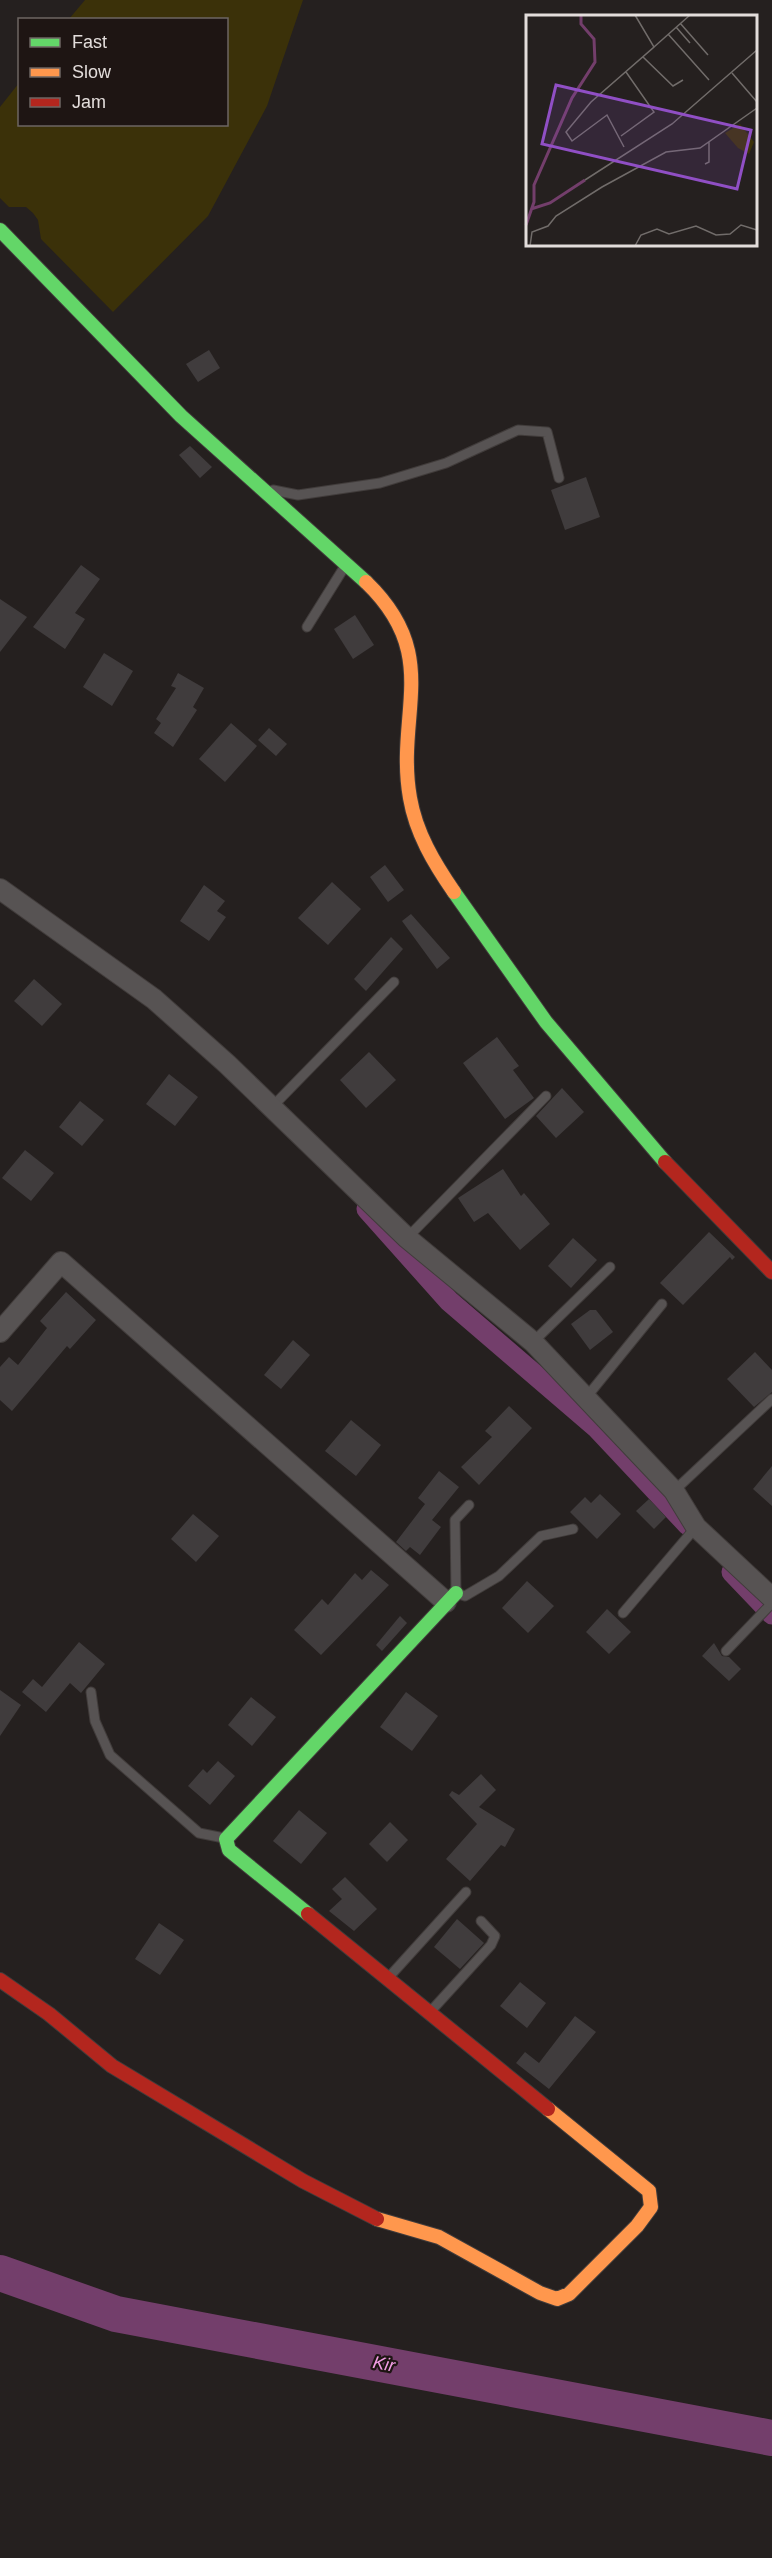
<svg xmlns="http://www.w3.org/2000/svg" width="772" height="2558" font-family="Helvetica,sans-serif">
	<rect width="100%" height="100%" fill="#25201f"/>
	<!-- green -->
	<path fill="#3b3109" d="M 85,0 L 303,0 L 267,106 L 208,216 L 113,312 L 41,239 L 38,220 L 33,213 L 26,207 L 9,207 L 0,198 L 0,107 L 19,83 L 20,124 L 226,124 L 226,20 L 69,19 Z"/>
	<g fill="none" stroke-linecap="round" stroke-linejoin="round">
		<!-- canal -->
		<g stroke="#733e6b" stroke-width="21">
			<path d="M 367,1209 L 449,1301 L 597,1428 L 688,1525"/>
			<path d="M 732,1572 L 772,1614"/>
		</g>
		<!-- river -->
		<path stroke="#733e6b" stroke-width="36" d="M 0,2273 L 116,2314 L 772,2438"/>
	</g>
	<!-- building -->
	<g fill="#403c3d">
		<path d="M 209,350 L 220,368 L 198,382 L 186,364 Z"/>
		<path d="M 190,446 L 212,467 L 200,478 L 179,455 Z"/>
		<path d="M 586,477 L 600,517 L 565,530 L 551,490 Z"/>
		<path d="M 81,565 L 100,579 L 75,613 L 85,619 L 65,649 L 33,627 Z"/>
		<path d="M 0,599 L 27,617 L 0,652 Z"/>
		<path d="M 355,615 L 374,645 L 353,659 L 334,629 Z"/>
		<path d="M 104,653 L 133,671 L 112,706 L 83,687 Z"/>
		<path d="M 178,673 L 204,688 L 193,707 L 197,710 L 173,747 L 154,733 L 161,723 L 156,719 L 176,688 L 171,686 Z"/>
		<path d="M 231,723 L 257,746 L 225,782 L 199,759 Z"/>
		<path d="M 269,728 L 287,744 L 276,756 L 258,740 Z"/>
		<path d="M 385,865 L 404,890 L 388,902 L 370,877 Z"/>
		<path d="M 332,882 L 361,909 L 328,945 L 298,918 Z"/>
		<path d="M 204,885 L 225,901 L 217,911 L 226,917 L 209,941 L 180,921 Z"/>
		<path d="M 411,914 L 450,958 L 437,969 L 402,921 Z"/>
		<path d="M 391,937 L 403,949 L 366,991 L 354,979 Z"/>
		<path d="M 34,979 L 62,1004 L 42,1026 L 14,1001 Z"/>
		<path d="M 497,1037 L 519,1066 L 513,1070 L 534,1098 L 505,1119 L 463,1063 Z"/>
		<path d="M 369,1052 L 396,1080 L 366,1108 L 340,1080 Z"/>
		<path d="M 169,1074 L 198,1097 L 175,1126 L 146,1104 Z"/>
		<path d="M 562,1088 L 584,1112 L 556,1138 L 536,1116 Z"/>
		<path d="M 80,1101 L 104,1120 L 82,1146 L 59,1127 Z"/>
		<path d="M 25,1150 L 54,1173 L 31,1201 L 2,1178 Z"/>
		<path d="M 503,1169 L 521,1196 L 524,1193 L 550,1224 L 520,1250 L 488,1213 L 474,1222 L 458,1198 Z"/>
		<path d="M 709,1232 L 735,1257 L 732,1260 L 730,1257 L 683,1305 L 660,1283 Z"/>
		<path d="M 573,1238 L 597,1260 L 571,1288 L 548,1266 Z"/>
		<path d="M 66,1292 L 96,1320 L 70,1349 L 67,1346 L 12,1411 L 0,1400 L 0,1367 L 9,1357 L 18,1365 L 47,1328 L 40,1321 Z"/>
		<path d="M 590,1310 L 596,1310 L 613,1332 L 590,1350 L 571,1324 Z"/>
		<path d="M 293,1340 L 310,1355 L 281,1389 L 264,1375 Z"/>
		<path d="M 755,1352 L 772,1370 L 772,1392 L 754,1407 L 727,1379 Z"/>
		<path d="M 509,1406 L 532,1428 L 479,1485 L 461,1467 L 492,1437 L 485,1431 Z"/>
		<path d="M 351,1420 L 381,1445 L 356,1476 L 325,1451 Z"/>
		<path d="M 772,1466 L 772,1506 L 753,1489 Z"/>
		<path d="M 439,1471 L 459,1487 L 432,1520 L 441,1527 L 420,1555 L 410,1547 L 406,1551 L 396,1542 L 425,1504 L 418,1498 Z"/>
		<path d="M 600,1494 L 621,1514 L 597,1539 L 570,1512 L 585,1497 L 591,1503 Z"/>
		<path d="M 649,1499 L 666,1517 L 654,1529 L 636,1511 Z"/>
		<path d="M 193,1514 L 219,1536 L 196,1562 L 171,1539 Z"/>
		<path d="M 371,1570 L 389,1585 L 321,1655 L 294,1630 L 322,1599 L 328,1605 L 355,1573 L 362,1580 Z"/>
		<path d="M 527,1581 L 554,1606 L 528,1633 L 502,1608 Z"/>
		<path d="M 607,1609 L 631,1632 L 609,1654 L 586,1632 Z"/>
		<path d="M 400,1616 L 407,1623 L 382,1651 L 376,1645 Z"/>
		<path d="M 79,1642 L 105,1664 L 81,1693 L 70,1683 L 46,1712 L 22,1692 L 33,1679 L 42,1687 Z"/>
		<path d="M 714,1643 L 722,1656 L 729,1657 L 741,1669 L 729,1681 L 702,1656 Z"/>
		<path d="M 0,1690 L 21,1705 L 0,1736 Z"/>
		<path d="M 406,1692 L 438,1716 L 412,1751 L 380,1727 Z"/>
		<path d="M 251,1697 L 276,1717 L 252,1746 L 228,1725 Z"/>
		<path d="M 218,1761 L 235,1776 L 210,1805 L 188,1786 L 203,1769 L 207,1773 Z"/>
		<path d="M 481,1774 L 496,1790 L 479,1807 L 515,1829 L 505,1847 L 501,1845 L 470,1881 L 446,1859 L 477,1824 L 449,1795 L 452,1791 L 459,1795 Z"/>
		<path d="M 299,1810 L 327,1833 L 301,1864 L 273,1841 Z"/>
		<path d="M 390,1822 L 408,1840 L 387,1862 L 369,1844 Z"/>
		<path d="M 345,1877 L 377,1909 L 354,1931 L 329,1911 L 342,1899 L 332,1889 Z"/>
		<path d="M 457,1919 L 484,1943 L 460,1969 L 434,1947 Z"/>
		<path d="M 159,1923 L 184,1940 L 160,1975 L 135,1959 Z"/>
		<path d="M 520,1982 L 546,2003 L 527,2028 L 500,2006 Z"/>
		<path d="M 575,2016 L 596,2032 L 549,2089 L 516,2063 L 525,2052 L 539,2063 Z"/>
	</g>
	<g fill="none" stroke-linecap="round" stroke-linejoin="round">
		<defs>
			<g id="lane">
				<path d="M 273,490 L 298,495 L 380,483 L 446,463 L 518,430 L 547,432 L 559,478"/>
				<path d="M 307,627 L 345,566"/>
				<path d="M 272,1107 L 394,982"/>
				<path d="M 407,1238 L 546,1096"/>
				<path d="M 533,1342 L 610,1267"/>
				<path d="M 585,1399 L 662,1304"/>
				<path d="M 674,1491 L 772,1399"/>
				<path d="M 469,1505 L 455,1520 L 456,1593 L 465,1596 L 499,1576 L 541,1536 L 573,1529"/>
				<path d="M 623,1613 L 696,1527"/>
				<path d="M 726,1651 L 772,1603"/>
				<path d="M 91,1692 L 95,1721 L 110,1755 L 199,1833 L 224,1838"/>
				<path d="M 389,1977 L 466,1892"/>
				<path d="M 431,2011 L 491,1945 L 495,1936 L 481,1921"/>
			</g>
			<g id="street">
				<path d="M 0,889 L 154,999 L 227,1064 L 407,1238 L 533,1342 L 674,1491 L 696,1527 L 772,1598"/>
				<path d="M 0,1332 L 61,1262 L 446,1602"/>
			</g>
			<g id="fast">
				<path d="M 0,230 L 181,416 L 366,582"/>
				<path d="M 454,892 L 546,1022 L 665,1162"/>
				<path d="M 308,1914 L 229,1850 L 226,1839 L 456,1593"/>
			</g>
			<g id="slow">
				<path d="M 366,582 C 443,656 395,713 410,798 C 416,833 434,863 454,892"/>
				<path d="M 377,2219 L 439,2237 L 540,2293 L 557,2299 L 569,2294 L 637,2226 L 651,2207 L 649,2191 L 548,2109"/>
			</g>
			<g id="jam">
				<path d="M 665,1162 L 772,1272"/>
				<path d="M 308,1914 L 548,2109"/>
				<path d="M 0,1980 L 49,2014 L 112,2066 L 303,2181 L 377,2219"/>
			</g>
		</defs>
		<!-- lane casing -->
		<use href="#lane" stroke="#413c3b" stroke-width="11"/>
		<!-- street casing -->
		<use href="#street" stroke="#413c3b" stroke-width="22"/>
		<!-- fast casing -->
		<use href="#fast" stroke="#413c3b" stroke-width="16"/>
		<!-- slow casing -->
		<use href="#slow" stroke="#413c3b" stroke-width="16"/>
		<!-- jam casing -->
		<use href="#jam" stroke="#413c3b" stroke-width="16"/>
		<!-- lane -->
		<use href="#lane" stroke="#575353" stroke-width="9"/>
		<!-- street -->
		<use href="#street" stroke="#575353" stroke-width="20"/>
		<!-- fast -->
		<use href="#fast" stroke="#63d668" stroke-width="14"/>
		<!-- slow -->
		<use href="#slow" stroke="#ff974d" stroke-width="14"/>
		<!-- jam -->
		<use href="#jam" stroke="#b3261e" stroke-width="14"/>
	</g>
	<g text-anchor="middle" stroke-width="4.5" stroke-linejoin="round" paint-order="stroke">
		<!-- water labels -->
		<g font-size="18" font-style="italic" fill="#f29de4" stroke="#1e1513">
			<text transform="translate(384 2364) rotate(11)" y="6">Kir</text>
		</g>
	</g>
	<!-- overview -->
	<g transform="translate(526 15)">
		<rect width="231" height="231" fill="#25201f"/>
		<path d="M 214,109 L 228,127 L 223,139 L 212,133 L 199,118 Z" fill="#3b3109"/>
		<path fill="none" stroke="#733e6b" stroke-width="3" d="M 5,194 L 24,188 L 59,165M 0,210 L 8,187 L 8,170 L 46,83 L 69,47 L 68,24 L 55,9 L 55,0"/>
		<path fill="none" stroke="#716c6a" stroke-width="1.5" d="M 154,8 L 182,40M 150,12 L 164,28M 142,19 L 183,65M 128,32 L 164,0M 117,42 L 147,71 L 157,65M 206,58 L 231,87M 95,121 L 128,97 L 100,57M 98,132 L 81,100 L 46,126 L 40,117 L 65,87 L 128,32 L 109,0M 179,149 L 183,147 L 183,127M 59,165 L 146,109 L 231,35M 4,231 L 6,217 L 22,211 L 30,201 L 76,172 L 140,137 L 174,133 L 231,93M 109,231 L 115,220 L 131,214 L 143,219 L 170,211 L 190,220 L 204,219 L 215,210 L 231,215"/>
		<path fill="#904fc5" fill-opacity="0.15" stroke="#904fc5" stroke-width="3" d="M 30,70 L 225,115 L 211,174 L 16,129 Z"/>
		<rect width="231" height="231" fill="none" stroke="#e3dddb" stroke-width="3"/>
	</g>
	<!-- legend -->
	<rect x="18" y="18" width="210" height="108" fill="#1e1513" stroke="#6d6563" stroke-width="1.5"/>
	<rect x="30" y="38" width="30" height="9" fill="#63d668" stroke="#6d6563" stroke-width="1.5"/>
	<text x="72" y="48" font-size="18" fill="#e3dddb">Fast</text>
	<rect x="30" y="68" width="30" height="9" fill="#ff974d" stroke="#6d6563" stroke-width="1.5"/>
	<text x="72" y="78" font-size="18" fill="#e3dddb">Slow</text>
	<rect x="30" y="98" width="30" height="9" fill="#b3261e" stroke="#6d6563" stroke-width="1.5"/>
	<text x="72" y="108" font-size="18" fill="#e3dddb">Jam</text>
</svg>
